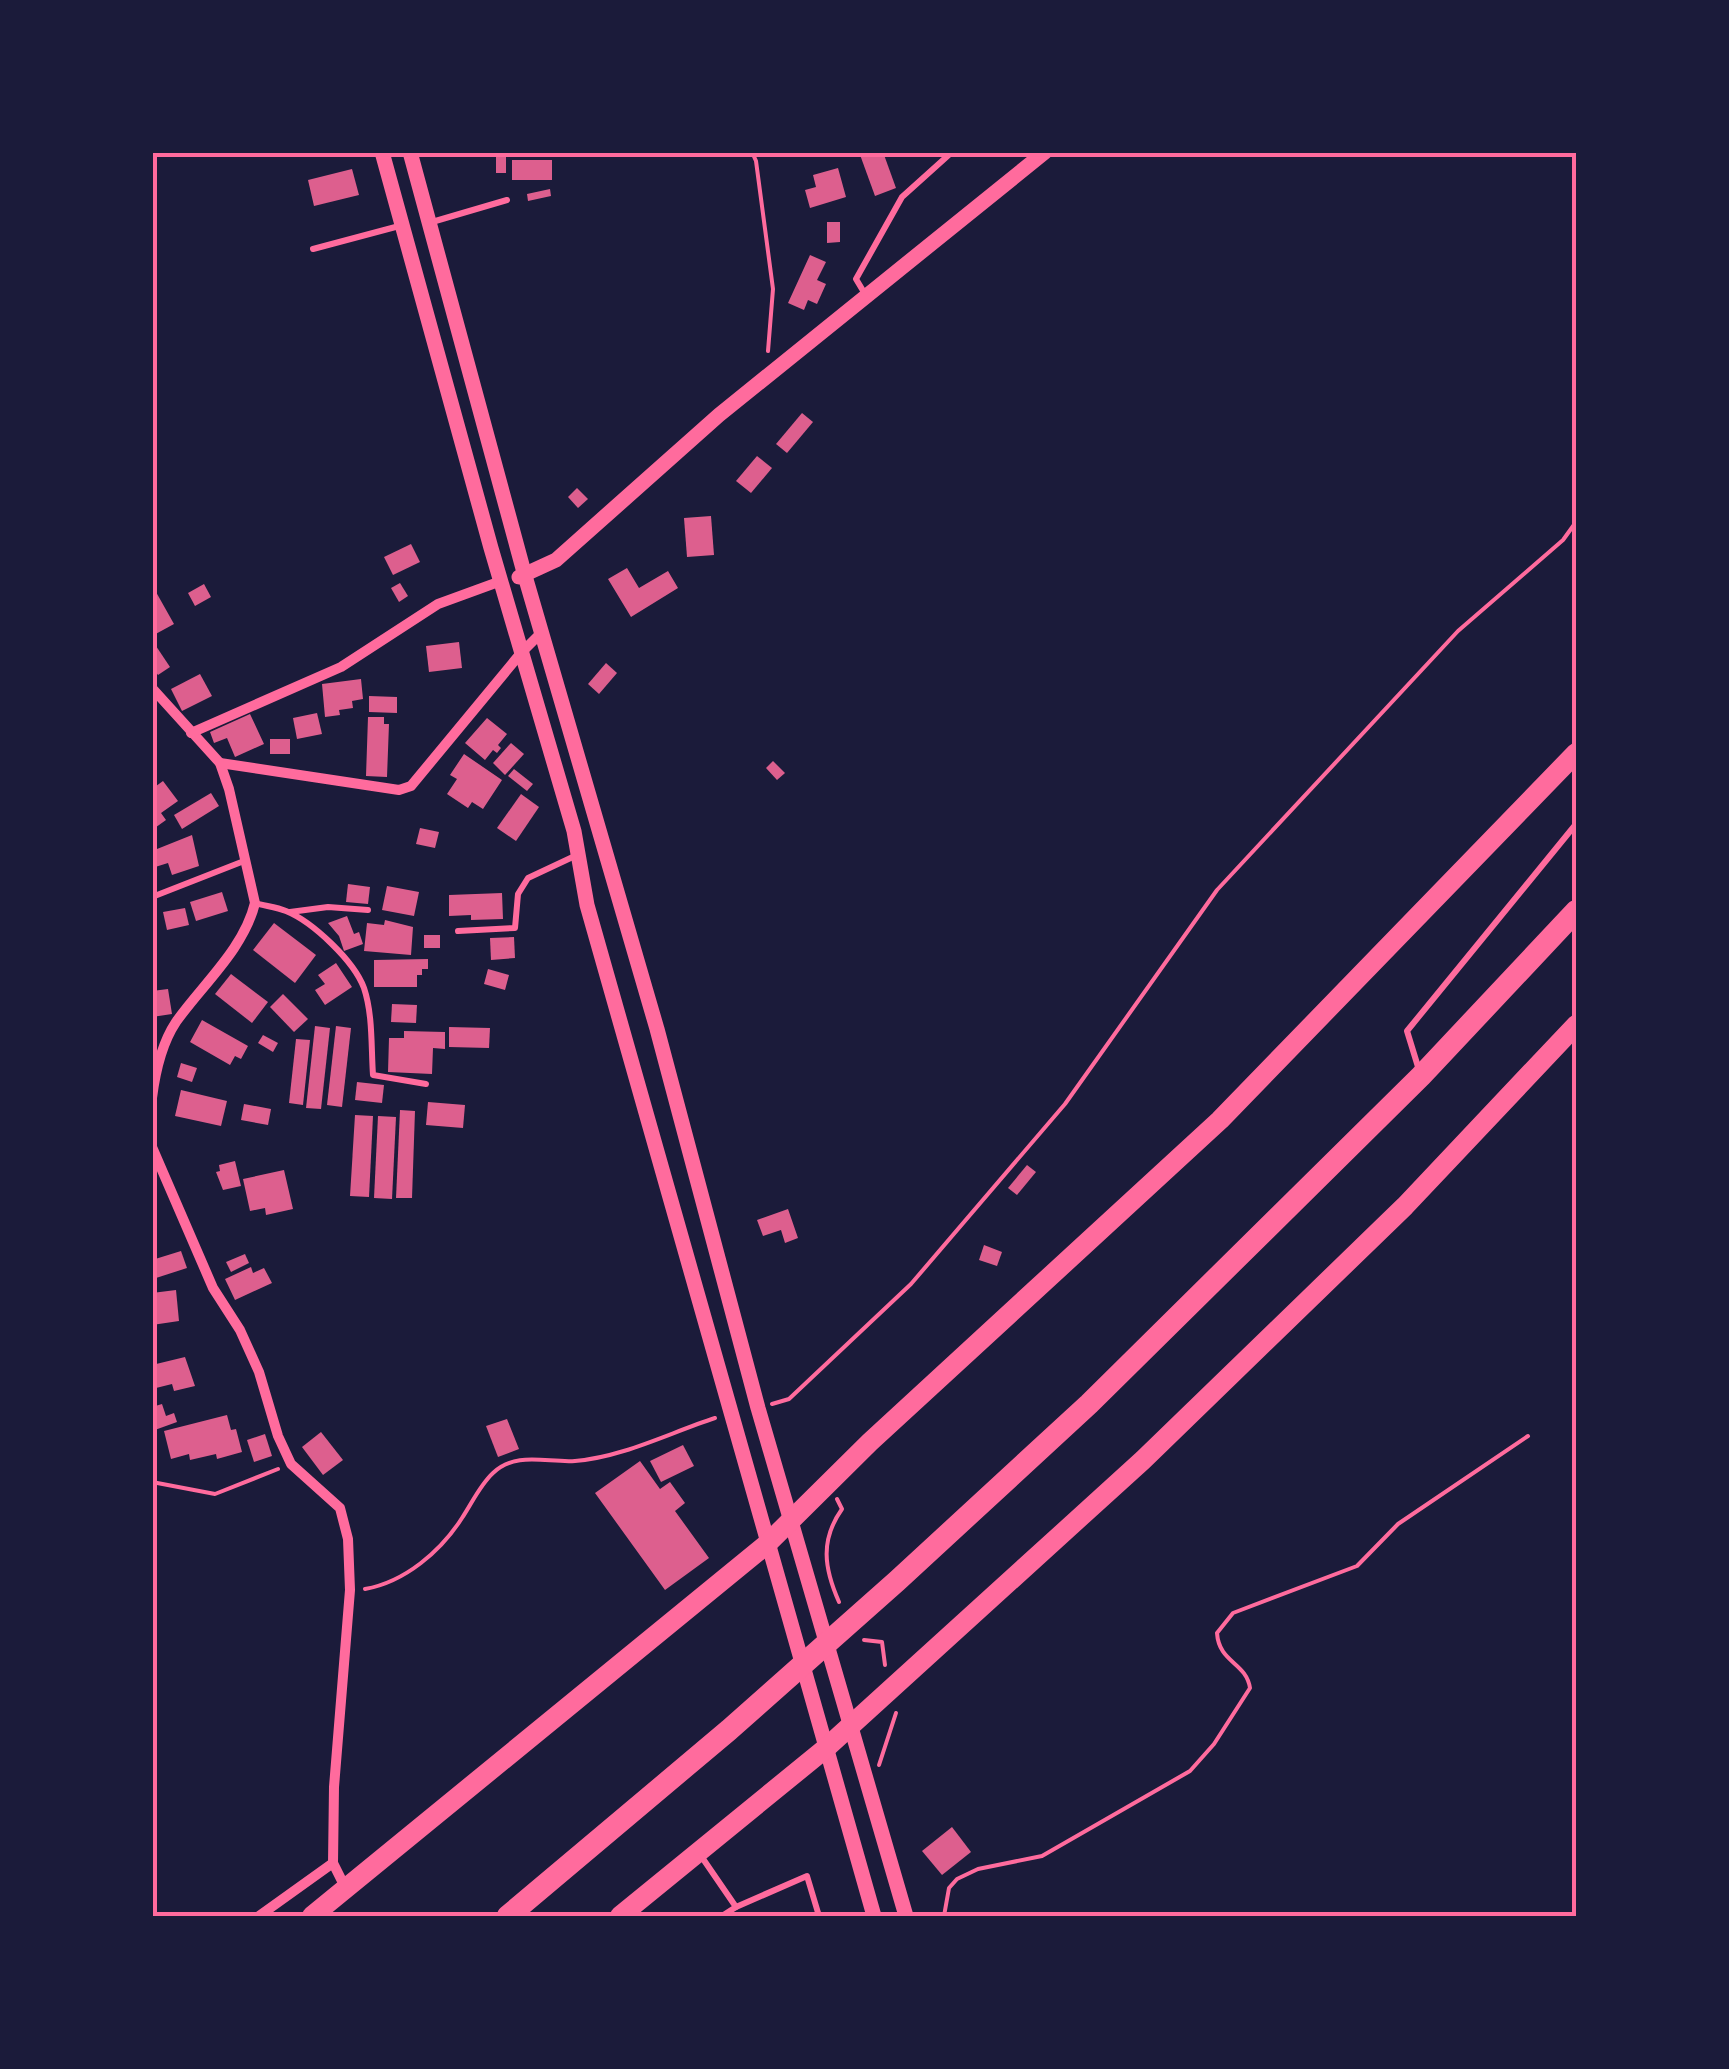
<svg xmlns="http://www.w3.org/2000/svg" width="1729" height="2069" font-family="'Fira Sans Condensed',sans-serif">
	<rect width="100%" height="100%" fill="#1b1b3a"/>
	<!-- building -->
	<g fill="#dd5f8e">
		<rect x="496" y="152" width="10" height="21"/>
		<path d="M 859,152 L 883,152 L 896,188 L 875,196 Z"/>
		<rect x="512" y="160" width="40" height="20"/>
		<path d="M 838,168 L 846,197 L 810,208 L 805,190 L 816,187 L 813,175 Z"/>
		<path d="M 352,169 L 359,195 L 314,206 L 308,180 Z"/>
		<path d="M 550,189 L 551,196 L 528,201 L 527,194 Z"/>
		<path d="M 827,222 L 840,222 L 840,242 L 827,243 Z"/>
		<path d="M 810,255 L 826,262 L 817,280 L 826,284 L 817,304 L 808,300 L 804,310 L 788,303 Z"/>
		<path d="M 802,413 L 813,422 L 787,453 L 776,444 Z"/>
		<path d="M 757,456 L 772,468 L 751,493 L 736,481 Z"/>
		<path d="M 577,488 L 588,499 L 578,508 L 568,497 Z"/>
		<path d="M 711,516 L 714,555 L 687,557 L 684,518 Z"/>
		<path d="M 411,544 L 420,562 L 393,575 L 384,557 Z"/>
		<path d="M 627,568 L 639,588 L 668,571 L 678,588 L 631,617 L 608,579 Z"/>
		<path d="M 400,583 L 408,596 L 399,602 L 391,588 Z"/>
		<path d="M 204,584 L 211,597 L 195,606 L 188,593 Z"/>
		<path d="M 156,592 L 174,624 L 152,636 L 152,594 Z"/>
		<path d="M 459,642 L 462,668 L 429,672 L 426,646 Z"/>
		<path d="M 156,646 L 170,667 L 158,675 L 152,667 L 152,648 Z"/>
		<path d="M 606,663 L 617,673 L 599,694 L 588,684 Z"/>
		<path d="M 200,674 L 212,696 L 182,711 L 171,689 Z"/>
		<path d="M 361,679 L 363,699 L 352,701 L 353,708 L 339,710 L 340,715 L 325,717 L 322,684 Z"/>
		<path d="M 369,696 L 397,697 L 397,713 L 369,712 Z"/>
		<path d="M 317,713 L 322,734 L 297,739 L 293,718 Z"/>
		<path d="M 250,714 L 264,744 L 235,757 L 227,738 L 214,743 L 210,732 Z"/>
		<path d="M 368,717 L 384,717 L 384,724 L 389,724 L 387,777 L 366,776 Z"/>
		<path d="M 487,718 L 507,734 L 498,745 L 501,748 L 497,753 L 493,750 L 485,760 L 465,743 Z"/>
		<rect x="270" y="739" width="20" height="15"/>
		<path d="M 511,743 L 524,754 L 505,775 L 493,763 Z"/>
		<path d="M 464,754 L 502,780 L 483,809 L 472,802 L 468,808 L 447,794 L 457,779 L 450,775 Z"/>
		<path d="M 773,761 L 785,773 L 777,780 L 766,768 Z"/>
		<path d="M 514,769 L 533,784 L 527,791 L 508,776 Z"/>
		<path d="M 163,781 L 178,801 L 161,813 L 166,820 L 152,830 L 152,789 Z"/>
		<path d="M 211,793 L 219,806 L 182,829 L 174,815 Z"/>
		<path d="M 521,794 L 539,807 L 516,841 L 497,828 Z"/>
		<path d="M 420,828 L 439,832 L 435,848 L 416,844 Z"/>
		<path d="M 192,835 L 199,866 L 172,875 L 168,863 L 152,868 L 152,851 Z"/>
		<path d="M 348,884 L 370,887 L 368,904 L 346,902 Z"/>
		<path d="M 387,886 L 419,892 L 414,916 L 382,910 Z"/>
		<path d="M 222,892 L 228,911 L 196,921 L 190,902 Z"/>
		<path d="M 502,893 L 503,919 L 471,920 L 471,915 L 449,916 L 449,895 Z"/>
		<path d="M 185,908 L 189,925 L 167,930 L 163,912 Z"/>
		<path d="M 347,916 L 354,934 L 359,932 L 363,944 L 344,951 L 339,936 L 328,923 Z"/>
		<path d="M 385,920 L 413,927 L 411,955 L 364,951 L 367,923 L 384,925 Z"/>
		<path d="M 274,923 L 316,955 L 295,983 L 253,950 Z"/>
		<rect x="424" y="935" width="16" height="13"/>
		<path d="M 514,937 L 515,958 L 491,960 L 490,938 Z"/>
		<path d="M 428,959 L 428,969 L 422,969 L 422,975 L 417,975 L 417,987 L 374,987 L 374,960 Z"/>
		<path d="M 336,963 L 352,987 L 325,1005 L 315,990 L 325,984 L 318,975 Z"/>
		<path d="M 488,969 L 509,975 L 505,990 L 484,984 Z"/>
		<path d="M 231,974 L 268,1002 L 252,1023 L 215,994 Z"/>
		<path d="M 168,989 L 172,1014 L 152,1017 L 152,991 Z"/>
		<path d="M 283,994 L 308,1019 L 294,1032 L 270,1007 Z"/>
		<path d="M 392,1004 L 417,1005 L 416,1023 L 391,1022 Z"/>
		<path d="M 202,1020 L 248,1046 L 241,1059 L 235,1056 L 230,1065 L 190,1042 Z"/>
		<path d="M 315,1026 L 330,1028 L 321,1109 L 306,1108 Z"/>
		<path d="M 336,1026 L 351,1028 L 342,1107 L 327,1105 Z"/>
		<path d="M 449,1027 L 490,1028 L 489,1048 L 449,1047 Z"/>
		<path d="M 404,1031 L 445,1032 L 445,1049 L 433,1048 L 432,1074 L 388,1072 L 389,1038 L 404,1038 Z"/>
		<path d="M 263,1035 L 278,1043 L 273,1052 L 258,1043 Z"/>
		<path d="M 296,1039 L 310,1040 L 303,1105 L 289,1103 Z"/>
		<path d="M 181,1063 L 197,1068 L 192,1082 L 177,1077 Z"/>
		<path d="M 357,1082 L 384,1085 L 382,1103 L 355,1100 Z"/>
		<path d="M 181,1090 L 227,1101 L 221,1126 L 175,1116 Z"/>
		<path d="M 428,1102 L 465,1105 L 463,1128 L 426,1125 Z"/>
		<path d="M 244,1104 L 271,1109 L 268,1125 L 241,1120 Z"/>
		<path d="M 400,1110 L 415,1111 L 412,1198 L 396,1198 Z"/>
		<path d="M 355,1115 L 373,1116 L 369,1197 L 350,1196 Z"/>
		<path d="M 378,1116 L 396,1117 L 392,1199 L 374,1198 Z"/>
		<path d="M 235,1161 L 241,1186 L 223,1190 L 216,1172 L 220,1171 L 219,1165 Z"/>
		<path d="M 1027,1165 L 1036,1172 L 1017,1195 L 1008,1188 Z"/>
		<path d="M 284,1170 L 293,1209 L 266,1215 L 265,1208 L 250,1211 L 243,1179 Z"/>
		<path d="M 788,1209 L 798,1238 L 785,1243 L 781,1230 L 763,1236 L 757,1220 Z"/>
		<path d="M 984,1245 L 1002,1252 L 997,1266 L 979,1260 Z"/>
		<path d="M 181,1251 L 187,1268 L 156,1278 L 152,1260 Z"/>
		<path d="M 245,1254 L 249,1263 L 231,1272 L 226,1262 Z"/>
		<path d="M 251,1267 L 253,1273 L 264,1268 L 272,1283 L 235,1300 L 225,1279 Z"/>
		<path d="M 176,1290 L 179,1321 L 152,1325 L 152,1293 Z"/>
		<path d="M 185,1357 L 195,1386 L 174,1391 L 172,1384 L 152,1389 L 152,1365 Z"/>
		<path d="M 162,1404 L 166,1416 L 174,1413 L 177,1422 L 152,1431 L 152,1407 Z"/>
		<path d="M 227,1415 L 231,1430 L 236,1429 L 242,1452 L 217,1459 L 216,1454 L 190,1460 L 189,1454 L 171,1459 L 164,1431 Z"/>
		<path d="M 507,1419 L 519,1449 L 498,1457 L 486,1426 Z"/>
		<path d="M 321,1432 L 343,1460 L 323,1475 L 302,1447 Z"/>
		<path d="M 265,1434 L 272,1456 L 254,1462 L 247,1440 Z"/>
		<path d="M 683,1445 L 694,1466 L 661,1482 L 650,1461 Z"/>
		<path d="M 640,1461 L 660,1489 L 670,1482 L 685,1503 L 675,1511 L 709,1558 L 665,1590 L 595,1493 Z"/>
		<path d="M 952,1827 L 971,1852 L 942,1875 L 922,1851 Z"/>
	</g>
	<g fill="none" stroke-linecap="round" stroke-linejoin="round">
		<!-- path -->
		<g stroke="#ff6b9d" stroke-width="4">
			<path d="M 752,152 L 756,161 L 773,289 L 768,351"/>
			<path d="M 772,1404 L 789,1399 L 911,1284 L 1065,1104 L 1217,890 L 1458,631 L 1563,540 L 1576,522"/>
			<path d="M 152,1482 L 215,1494 L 278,1469"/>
			<path d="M 837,1499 L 842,1509 C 820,1540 824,1568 839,1602"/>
			<path d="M 365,1589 C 405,1582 441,1551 462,1518 C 472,1503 480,1485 493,1473 C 516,1451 547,1463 575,1461 C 623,1457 669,1433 715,1418"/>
			<path d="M 864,1640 L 882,1642 L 885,1665"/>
			<path d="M 879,1765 L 896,1713"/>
			<path d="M 944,1916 L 949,1888 L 957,1879 L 978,1869 L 1042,1856 L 1190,1771 L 1214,1744 L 1250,1688 C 1246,1662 1219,1663 1217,1633 L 1233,1613 L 1357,1566 L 1398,1524 L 1528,1436"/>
		</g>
		<!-- service -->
		<g stroke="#ff6b9d" stroke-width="6">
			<path d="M 432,222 L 507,200"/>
			<path d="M 313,249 L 403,225"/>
			<path d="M 865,294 L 856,279 L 902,197 L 952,152"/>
			<path d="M 152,897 L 244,861"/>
			<path d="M 255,903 C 265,906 276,907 286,911 C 313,922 354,961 364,988 C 373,1015 371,1047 373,1075 L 426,1084"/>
			<path d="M 290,912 L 328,907 L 368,910"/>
			<path d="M 458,931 L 515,928 L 518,894 L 528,878 L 577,855"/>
			<path d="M 1419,1070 L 1407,1031 L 1576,824"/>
			<path d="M 699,1853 L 736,1907"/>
			<path d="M 722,1916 L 736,1907 L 807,1876 L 819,1916"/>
		</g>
		<!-- minor -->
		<g stroke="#ff6b9d" stroke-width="10">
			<path d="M 152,688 L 220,763 L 229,789 L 255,903 C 244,949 202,985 176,1022 C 162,1043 155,1074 152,1098"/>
			<path d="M 191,733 L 341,667 L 438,604 L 501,581"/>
			<path d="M 220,763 L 399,790 L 411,786 L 521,653 L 541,633"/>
			<path d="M 152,1147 L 213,1288 L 240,1330 L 259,1372 L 278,1436 L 291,1464 L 340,1508 L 348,1539 L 350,1590 L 334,1787 L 333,1863 L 346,1889"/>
			<path d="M 259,1916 L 333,1863"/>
		</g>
		<!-- tertiary -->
		<g stroke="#ff6b9d" stroke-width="15">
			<path d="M 382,152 L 491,548 L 574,831 L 587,905 L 874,1916"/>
			<path d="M 410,152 L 525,576 L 657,1029 L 758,1408 L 906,1916"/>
			<path d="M 519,577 L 556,560 L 719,415 L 1045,152"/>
		</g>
		<!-- trunk -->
		<g stroke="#ff6b9d" stroke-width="20">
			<path d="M 312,1916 L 767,1544 L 870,1442 L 1220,1120 L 1576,753"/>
			<path d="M 620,1916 L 826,1748 L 1143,1460 L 1405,1206 L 1576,1025"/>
		</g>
		<!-- motorway -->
		<path stroke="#ff6b9d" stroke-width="22" d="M 508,1916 L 729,1730 L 897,1581 L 1089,1404 L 1421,1076 L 1576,911"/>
	</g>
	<!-- border -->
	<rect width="1729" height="2069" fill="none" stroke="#1b1b3a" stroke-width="310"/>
	<rect x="155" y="155" width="1419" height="1759" fill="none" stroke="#ff6b9d" stroke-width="4"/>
</svg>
